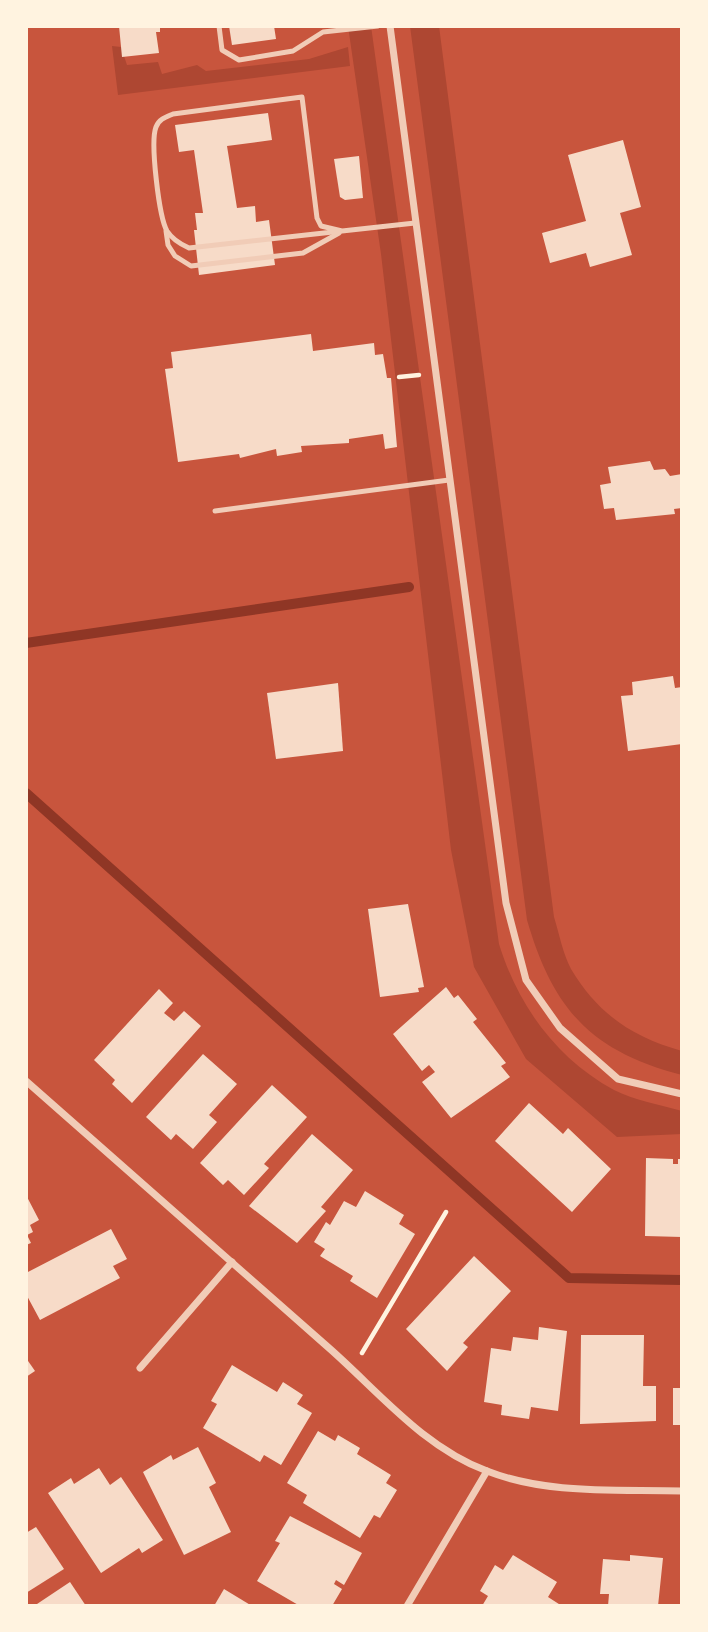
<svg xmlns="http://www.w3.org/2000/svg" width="708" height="1632" font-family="Rubik,sans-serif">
	<rect width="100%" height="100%" fill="#c8553d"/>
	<!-- green -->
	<g fill="#ae4732">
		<path d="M 348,26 L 371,26 L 499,944 C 518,1006 557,1059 614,1090 C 634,1100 660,1105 682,1111 L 682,1134 L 617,1137 L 526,1059 L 474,967 L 451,850 L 381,254 Z"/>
		<path d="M 410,26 L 439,26 L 554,917 C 559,933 563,954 571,969 C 598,1014 632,1037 682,1051 L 682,1075 C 590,1051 553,1009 527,920 Z"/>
		<path d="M 112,46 L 121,47 L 127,65 L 158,62 L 162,74 L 197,65 L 206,71 L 309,59 L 348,47 L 350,66 L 118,95 Z"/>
	</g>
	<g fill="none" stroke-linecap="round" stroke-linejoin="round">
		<!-- stream -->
		<g stroke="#8f3625" stroke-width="10">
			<path d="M 26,643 L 409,587"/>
			<path d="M 26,793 L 569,1278 L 682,1280"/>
		</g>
	</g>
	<!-- building -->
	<g fill="#f7dbc8">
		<path d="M 119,26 L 160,26 L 160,32 L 156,32 L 159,53 L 122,57 Z"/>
		<path d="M 229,26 L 274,26 L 276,39 L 232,45 Z"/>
		<path d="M 268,113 L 272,140 L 227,146 L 237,208 L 255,206 L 256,222 L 269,220 L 275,265 L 199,275 L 194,230 L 197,230 L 195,213 L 203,213 L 194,150 L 179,152 L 175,125 Z"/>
		<path d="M 623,140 L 641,207 L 620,213 L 632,255 L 590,267 L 586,253 L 550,263 L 542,233 L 586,221 L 568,155 Z"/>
		<path d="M 359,156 L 363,198 L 345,200 L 340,197 L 334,159 Z"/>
		<path d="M 311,334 L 313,351 L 374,343 L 375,355 L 383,354 L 387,378 L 391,378 L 397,447 L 385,449 L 383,434 L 349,439 L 349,443 L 301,446 L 302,452 L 277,456 L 276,449 L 240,458 L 239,454 L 178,462 L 165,369 L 173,368 L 171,352 Z"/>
		<path d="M 650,461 L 654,470 L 665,469 L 670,476 L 682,474 L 682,508 L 674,509 L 675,514 L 616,520 L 614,508 L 604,509 L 600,485 L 611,483 L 608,467 Z"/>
		<path d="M 673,676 L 675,688 L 682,687 L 682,744 L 628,751 L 621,696 L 633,695 L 632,682 Z"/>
		<path d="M 338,683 L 343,751 L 276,759 L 267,693 Z"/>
		<path d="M 408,904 L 424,987 L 418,988 L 419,992 L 380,997 L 368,909 Z"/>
		<path d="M 446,987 L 454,998 L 458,995 L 477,1019 L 473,1022 L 506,1063 L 501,1066 L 510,1077 L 451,1118 L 422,1082 L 435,1072 L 429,1065 L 422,1071 L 393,1034 Z"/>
		<path d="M 159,989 L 173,1003 L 164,1013 L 174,1021 L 184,1011 L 201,1026 L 132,1103 L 112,1084 L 115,1080 L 94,1060 Z"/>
		<path d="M 203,1054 L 237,1084 L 209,1115 L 217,1122 L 193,1149 L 176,1134 L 171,1140 L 146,1117 Z"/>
		<path d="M 272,1085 L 307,1117 L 264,1164 L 269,1168 L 244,1195 L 228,1180 L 223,1185 L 200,1163 Z"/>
		<path d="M 529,1103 L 563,1134 L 568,1128 L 611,1169 L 572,1212 L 495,1141 Z"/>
		<path d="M 312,1134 L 353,1170 L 321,1207 L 326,1211 L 297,1243 L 249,1206 Z"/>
		<path d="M 646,1158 L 673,1159 L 673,1164 L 678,1164 L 678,1159 L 682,1159 L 682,1237 L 645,1236 Z"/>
		<path d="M 365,1191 L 404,1215 L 399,1224 L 415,1234 L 377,1298 L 350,1281 L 353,1276 L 320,1256 L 325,1249 L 314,1242 L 326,1222 L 330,1225 L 344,1201 L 356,1207 Z"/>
		<path d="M 26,1195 L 39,1220 L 30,1225 L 33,1232 L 27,1235 L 31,1243 L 26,1245 Z"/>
		<path d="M 111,1229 L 127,1259 L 113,1266 L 120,1278 L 40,1320 L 26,1294 L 26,1273 Z"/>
		<path d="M 474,1256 L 511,1291 L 463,1343 L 468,1347 L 447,1371 L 406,1329 Z"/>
		<path d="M 539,1327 L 567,1331 L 558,1411 L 531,1407 L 529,1419 L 501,1415 L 502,1405 L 484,1402 L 491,1348 L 511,1351 L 513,1337 L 538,1340 Z"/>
		<path d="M 581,1335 L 644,1335 L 643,1386 L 656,1386 L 656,1421 L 580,1424 Z"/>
		<path d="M 26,1358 L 35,1371 L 26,1377 Z"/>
		<path d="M 232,1365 L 277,1392 L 283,1382 L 303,1395 L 297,1404 L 312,1413 L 281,1465 L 264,1455 L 260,1462 L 203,1428 L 217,1404 L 211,1401 Z"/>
		<rect x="673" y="1388" width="9" height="37"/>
		<path d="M 318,1431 L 335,1441 L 338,1435 L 360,1448 L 357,1454 L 391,1475 L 386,1483 L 397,1490 L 380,1518 L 374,1515 L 360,1538 L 303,1503 L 307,1495 L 287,1483 Z"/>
		<path d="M 198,1447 L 216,1483 L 209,1487 L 231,1532 L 184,1555 L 143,1472 L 171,1455 L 173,1460 Z"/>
		<path d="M 99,1468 L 110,1485 L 121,1477 L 163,1540 L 142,1553 L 139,1548 L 101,1573 L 48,1493 L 71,1478 L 74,1484 Z"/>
		<path d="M 290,1516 L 362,1553 L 344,1585 L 336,1580 L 334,1584 L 342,1589 L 332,1606 L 300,1606 L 257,1581 L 280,1543 L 275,1541 Z"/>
		<path d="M 36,1527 L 64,1569 L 26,1593 L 26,1533 Z"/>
		<path d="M 513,1555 L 557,1582 L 548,1597 L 562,1606 L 482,1606 L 488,1596 L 480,1591 L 495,1565 L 503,1570 Z"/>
		<path d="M 630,1555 L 663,1558 L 658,1606 L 608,1606 L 609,1594 L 600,1594 L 603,1559 L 630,1561 Z"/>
		<path d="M 70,1582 L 86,1606 L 34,1606 Z"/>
		<path d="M 224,1589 L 252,1606 L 214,1606 Z"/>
	</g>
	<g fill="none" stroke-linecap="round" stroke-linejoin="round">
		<!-- path -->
		<g stroke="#fff3e0" stroke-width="4.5">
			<path d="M 399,377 L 419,375"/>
			<path d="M 362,1353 L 446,1212"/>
		</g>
		<!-- service -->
		<g stroke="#f1ccb7" stroke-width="5">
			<path d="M 219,26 L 222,50 L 239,60 L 293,51 L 323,32 L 378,26"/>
			<path d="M 166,231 L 168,245 L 175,256 L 191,266 L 303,253 L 339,233"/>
			<path d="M 342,231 L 189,248 C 180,244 172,239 167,231 C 159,217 150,142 156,127 C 159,119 166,117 173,114 L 302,97 L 317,218 L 321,226 L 342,231 L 415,223"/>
			<path d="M 215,511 L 449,480"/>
		</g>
		<!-- minor -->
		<g stroke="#f1ccb7" stroke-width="7">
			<path d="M 390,26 L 506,903 L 526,980 L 560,1028 L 618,1079 L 682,1094"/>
			<path d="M 26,1081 C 127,1170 228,1259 329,1348 C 379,1392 423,1447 487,1471 C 548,1495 618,1489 682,1491"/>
			<path d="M 140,1368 L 232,1262"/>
			<path d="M 407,1606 L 487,1471"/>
		</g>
	</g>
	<!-- border -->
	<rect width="708" height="1632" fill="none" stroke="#fff3e0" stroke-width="56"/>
</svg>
